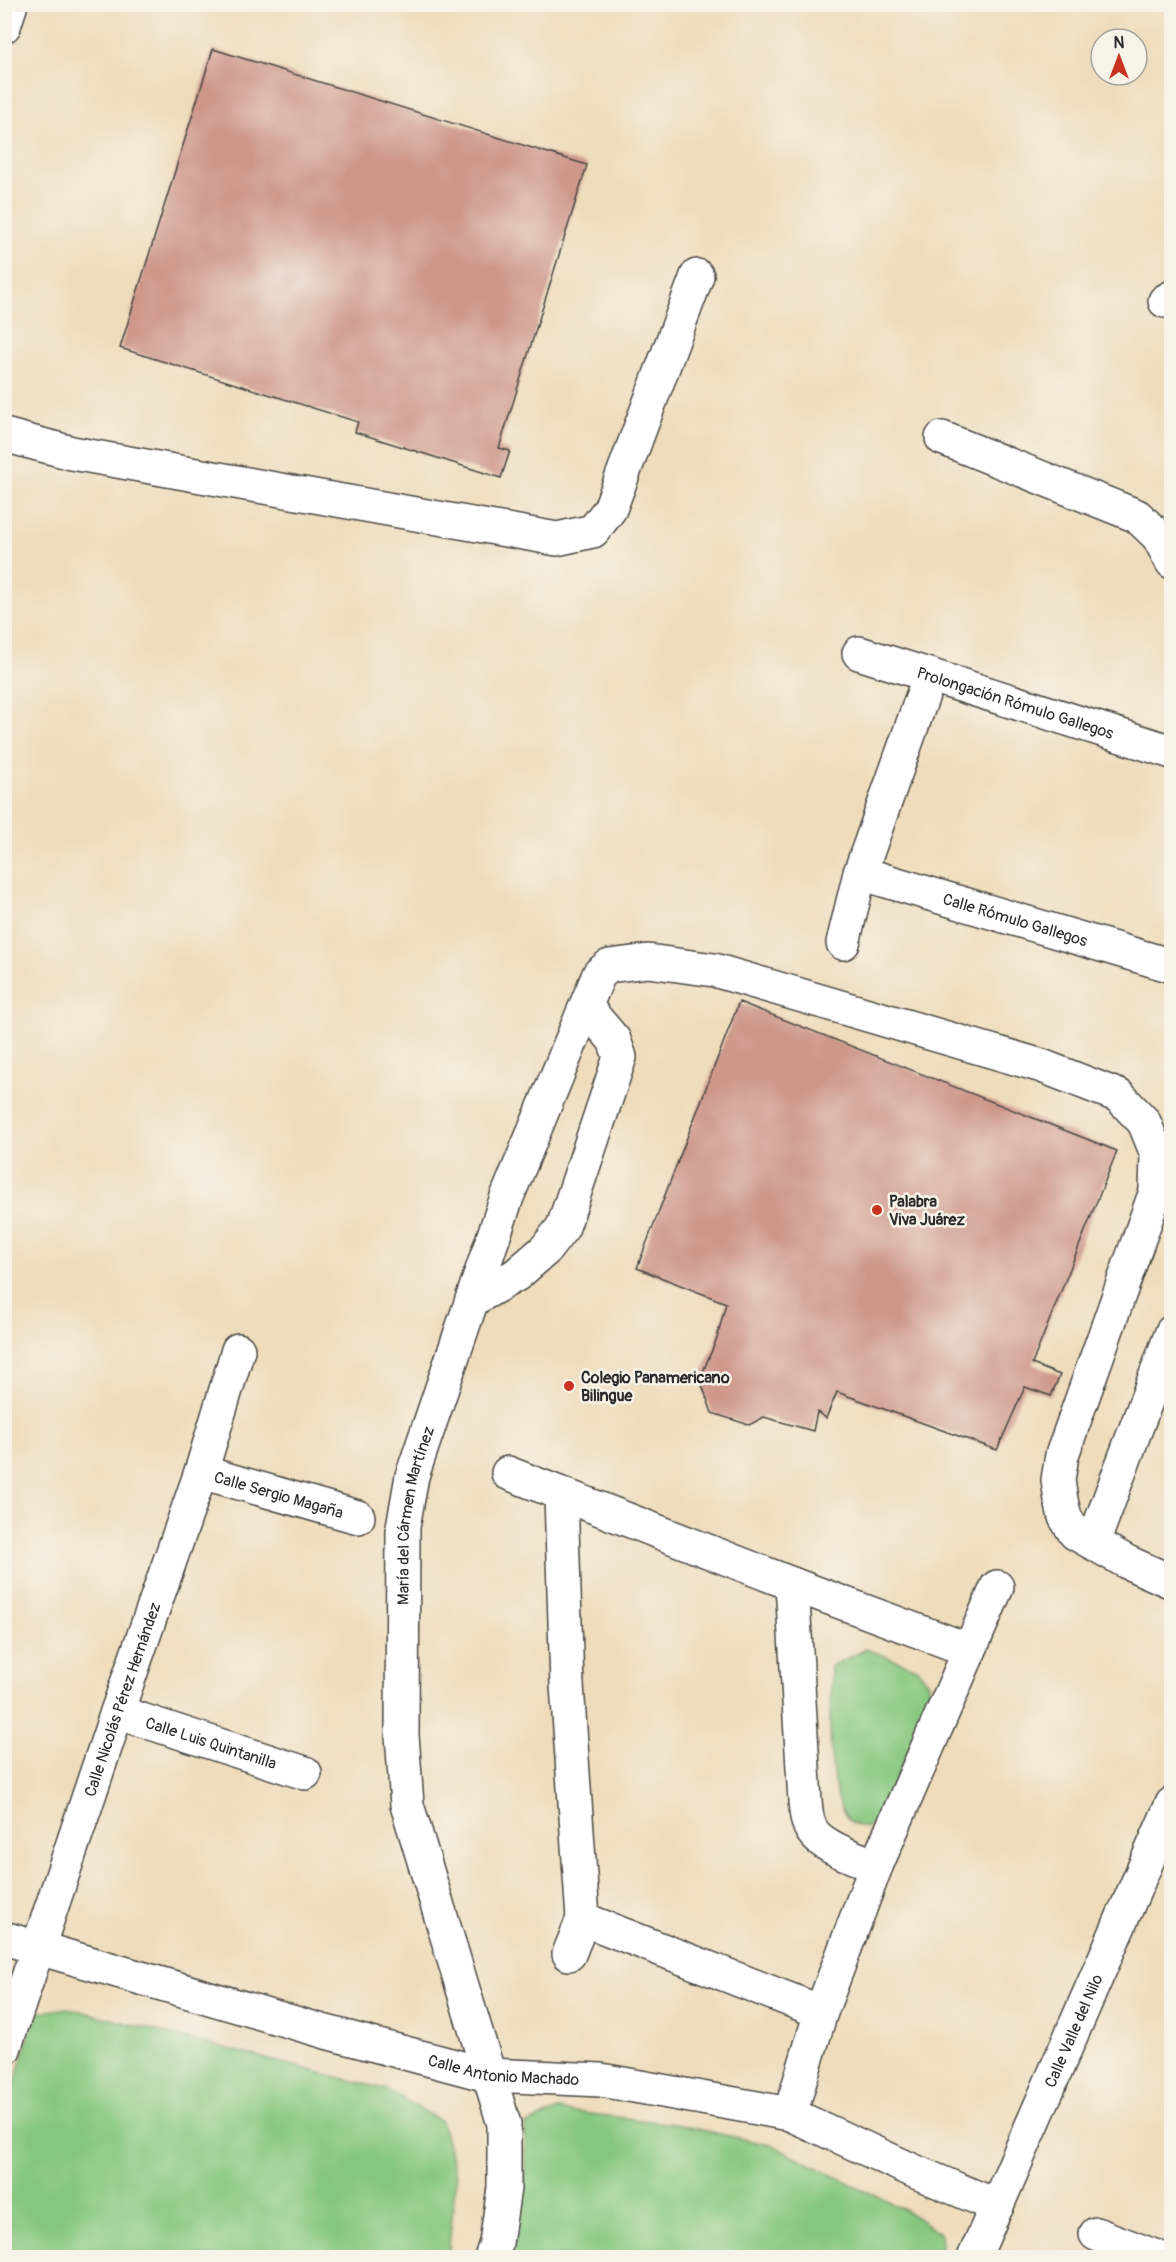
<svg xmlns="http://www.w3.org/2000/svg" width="1176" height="2262" font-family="Pangolin,sans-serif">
	<rect width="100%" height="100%" fill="#f7f3e8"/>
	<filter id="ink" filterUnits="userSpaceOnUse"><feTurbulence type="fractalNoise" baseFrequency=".0167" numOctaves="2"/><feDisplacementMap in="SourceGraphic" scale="12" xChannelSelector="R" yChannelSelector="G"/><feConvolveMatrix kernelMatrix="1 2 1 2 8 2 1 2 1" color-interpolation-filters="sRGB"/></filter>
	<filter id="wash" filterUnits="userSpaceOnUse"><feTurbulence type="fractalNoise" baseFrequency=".008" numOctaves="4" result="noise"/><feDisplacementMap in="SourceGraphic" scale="24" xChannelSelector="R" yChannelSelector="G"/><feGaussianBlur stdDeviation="1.35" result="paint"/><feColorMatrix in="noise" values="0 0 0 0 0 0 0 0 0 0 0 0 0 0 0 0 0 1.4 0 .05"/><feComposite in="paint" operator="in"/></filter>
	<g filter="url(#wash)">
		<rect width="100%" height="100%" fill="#efdcbc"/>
		<!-- green -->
		<g fill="#86c77f" stroke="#587955" stroke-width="1.5">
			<path d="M 866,1649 L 917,1668 L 929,1683 L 929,1702 L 878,1820 L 865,1828 C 860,1826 852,1824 849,1820 C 824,1793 831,1702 831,1666 Z"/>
			<path d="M 68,2008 L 388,2090 L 441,2121 L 456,2174 L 448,2257 L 5,2257 L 5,2113 L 36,2013 Z"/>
			<path d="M 558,2110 L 675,2124 L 771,2145 L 905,2210 L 940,2233 L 942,2257 L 512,2257 L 525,2174 L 525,2125 Z"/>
		</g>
		<g id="blocks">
			<!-- building -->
			<g fill="#cd988a">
				<path d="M 213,49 L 587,165 L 499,448 L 510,451 L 501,478 L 355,432 L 358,422 L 120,348 Z"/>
				<path d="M 739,1002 L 1117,1151 L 1032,1364 L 1060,1375 L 1051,1396 L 1025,1387 L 997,1450 L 837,1392 L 826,1418 L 817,1412 L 813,1431 L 764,1417 L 749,1425 L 712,1413 L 700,1379 L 717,1338 L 726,1303 L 637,1268 Z"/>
			</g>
		</g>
	</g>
	<g filter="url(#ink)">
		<use href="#blocks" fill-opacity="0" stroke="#484641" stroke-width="1.5"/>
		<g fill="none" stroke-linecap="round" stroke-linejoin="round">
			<defs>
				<g id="minor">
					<path d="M 4,26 L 11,4"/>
					<path d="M 1165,301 L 1172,297"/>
					<path d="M 4,435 L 72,453 L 557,539 L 593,531 L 610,509 L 697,276"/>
					<path d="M 942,438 L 1137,516 L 1158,536 L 1172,562"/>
					<path id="s1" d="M 859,653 L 1172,752"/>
					<path id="s2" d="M 860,873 L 1172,966"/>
					<path d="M 843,943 L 860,873 L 930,675"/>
					<path d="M 472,1300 L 516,1275 L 545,1250 L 563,1227 L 620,1057 L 614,1040 L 586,1007"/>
					<path id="s3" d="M 201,1472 L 358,1517"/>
					<path d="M 508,1473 L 792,1584 L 969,1650"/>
					<path d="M 561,1495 L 567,1685 L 583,1919 L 821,2012"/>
					<path d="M 1093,1543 L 1172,1332"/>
					<path d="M 792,1584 L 805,1801 C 806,1808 806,1817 809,1824 C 815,1846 857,1858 876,1866"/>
					<path id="s4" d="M 117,1712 L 305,1773"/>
					<path id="s5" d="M 4,1938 L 326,2032 L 488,2075 L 601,2080 L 790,2114 L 916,2172 L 997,2206"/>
					<path d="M 569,1954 L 583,1919"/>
					<path id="s6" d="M 4,2049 L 117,1712 L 201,1472 L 238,1350"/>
					<path d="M 790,2114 L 821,2012 L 876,1866 L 997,1587"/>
					<path d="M 1096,2234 L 1159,2258"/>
					<path id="s7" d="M 491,2258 L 496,2243 L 504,2188 L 504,2124 L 407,1805 L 402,1735 L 403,1527 L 412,1476 L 507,1197 L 599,974 L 609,966 L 648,961 L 714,970 L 1042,1066 L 1119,1096 L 1144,1122 L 1157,1154 L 1156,1191 L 1062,1455 L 1058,1480 L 1061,1500 L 1065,1517 L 1075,1533 L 1127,1562 L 1172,1582"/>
					<path id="s8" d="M 974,2258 L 1172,1804"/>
				</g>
			</defs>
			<!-- minor casing -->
			<use href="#minor" stroke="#484641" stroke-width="36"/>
			<!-- minor -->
			<use href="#minor" stroke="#fff" stroke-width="33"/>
		</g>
	</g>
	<!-- markers -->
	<g fill="#c8321e" stroke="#f7f3e8" stroke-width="2">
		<circle cx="877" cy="1210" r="6"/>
		<circle cx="569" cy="1386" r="6"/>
	</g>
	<g text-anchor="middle" stroke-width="5" stroke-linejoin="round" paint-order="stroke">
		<!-- street labels -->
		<g font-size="16" fill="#2b2b2b" stroke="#f7f3e8">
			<text dy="6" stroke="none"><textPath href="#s1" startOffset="164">Prolongación Rómulo Gallegos</textPath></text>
			<text dy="6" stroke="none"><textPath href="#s2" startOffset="162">Calle Rómulo Gallegos</textPath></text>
			<text dy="6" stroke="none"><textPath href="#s3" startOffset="81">Calle Sergio Magaña</textPath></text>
			<text dy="6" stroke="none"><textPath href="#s7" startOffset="760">María del Cármen Martínez</textPath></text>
			<text dy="6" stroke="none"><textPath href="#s6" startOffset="369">Calle Nicolás Pérez Hernández</textPath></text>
			<text dy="6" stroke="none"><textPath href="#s4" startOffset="99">Calle Luis Quintanilla</textPath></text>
			<text dy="6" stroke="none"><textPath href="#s8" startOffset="248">Calle Valle del Nilo</textPath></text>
			<text dy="6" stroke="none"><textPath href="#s5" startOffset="518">Calle Antonio Machado</textPath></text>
		</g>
		<!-- poi labels -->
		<g font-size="16" font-weight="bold" fill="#2b2b2b" stroke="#f7f3e8" text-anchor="start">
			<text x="889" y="1207">Palabra<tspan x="889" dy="18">Viva Juárez</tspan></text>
			<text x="581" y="1383">Colegio Panamericano<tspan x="581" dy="18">Bilingue</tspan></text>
		</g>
	</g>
	<!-- margin -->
	<rect width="1176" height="2262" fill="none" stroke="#f7f3e8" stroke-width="24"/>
	<!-- north arrow -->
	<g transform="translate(1119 57)"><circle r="28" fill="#f7f3e8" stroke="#a5a39c" stroke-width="1.5"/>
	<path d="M0-4.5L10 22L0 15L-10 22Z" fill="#c8321e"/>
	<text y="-9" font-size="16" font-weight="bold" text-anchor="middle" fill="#2b2b2b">N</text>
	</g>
</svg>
